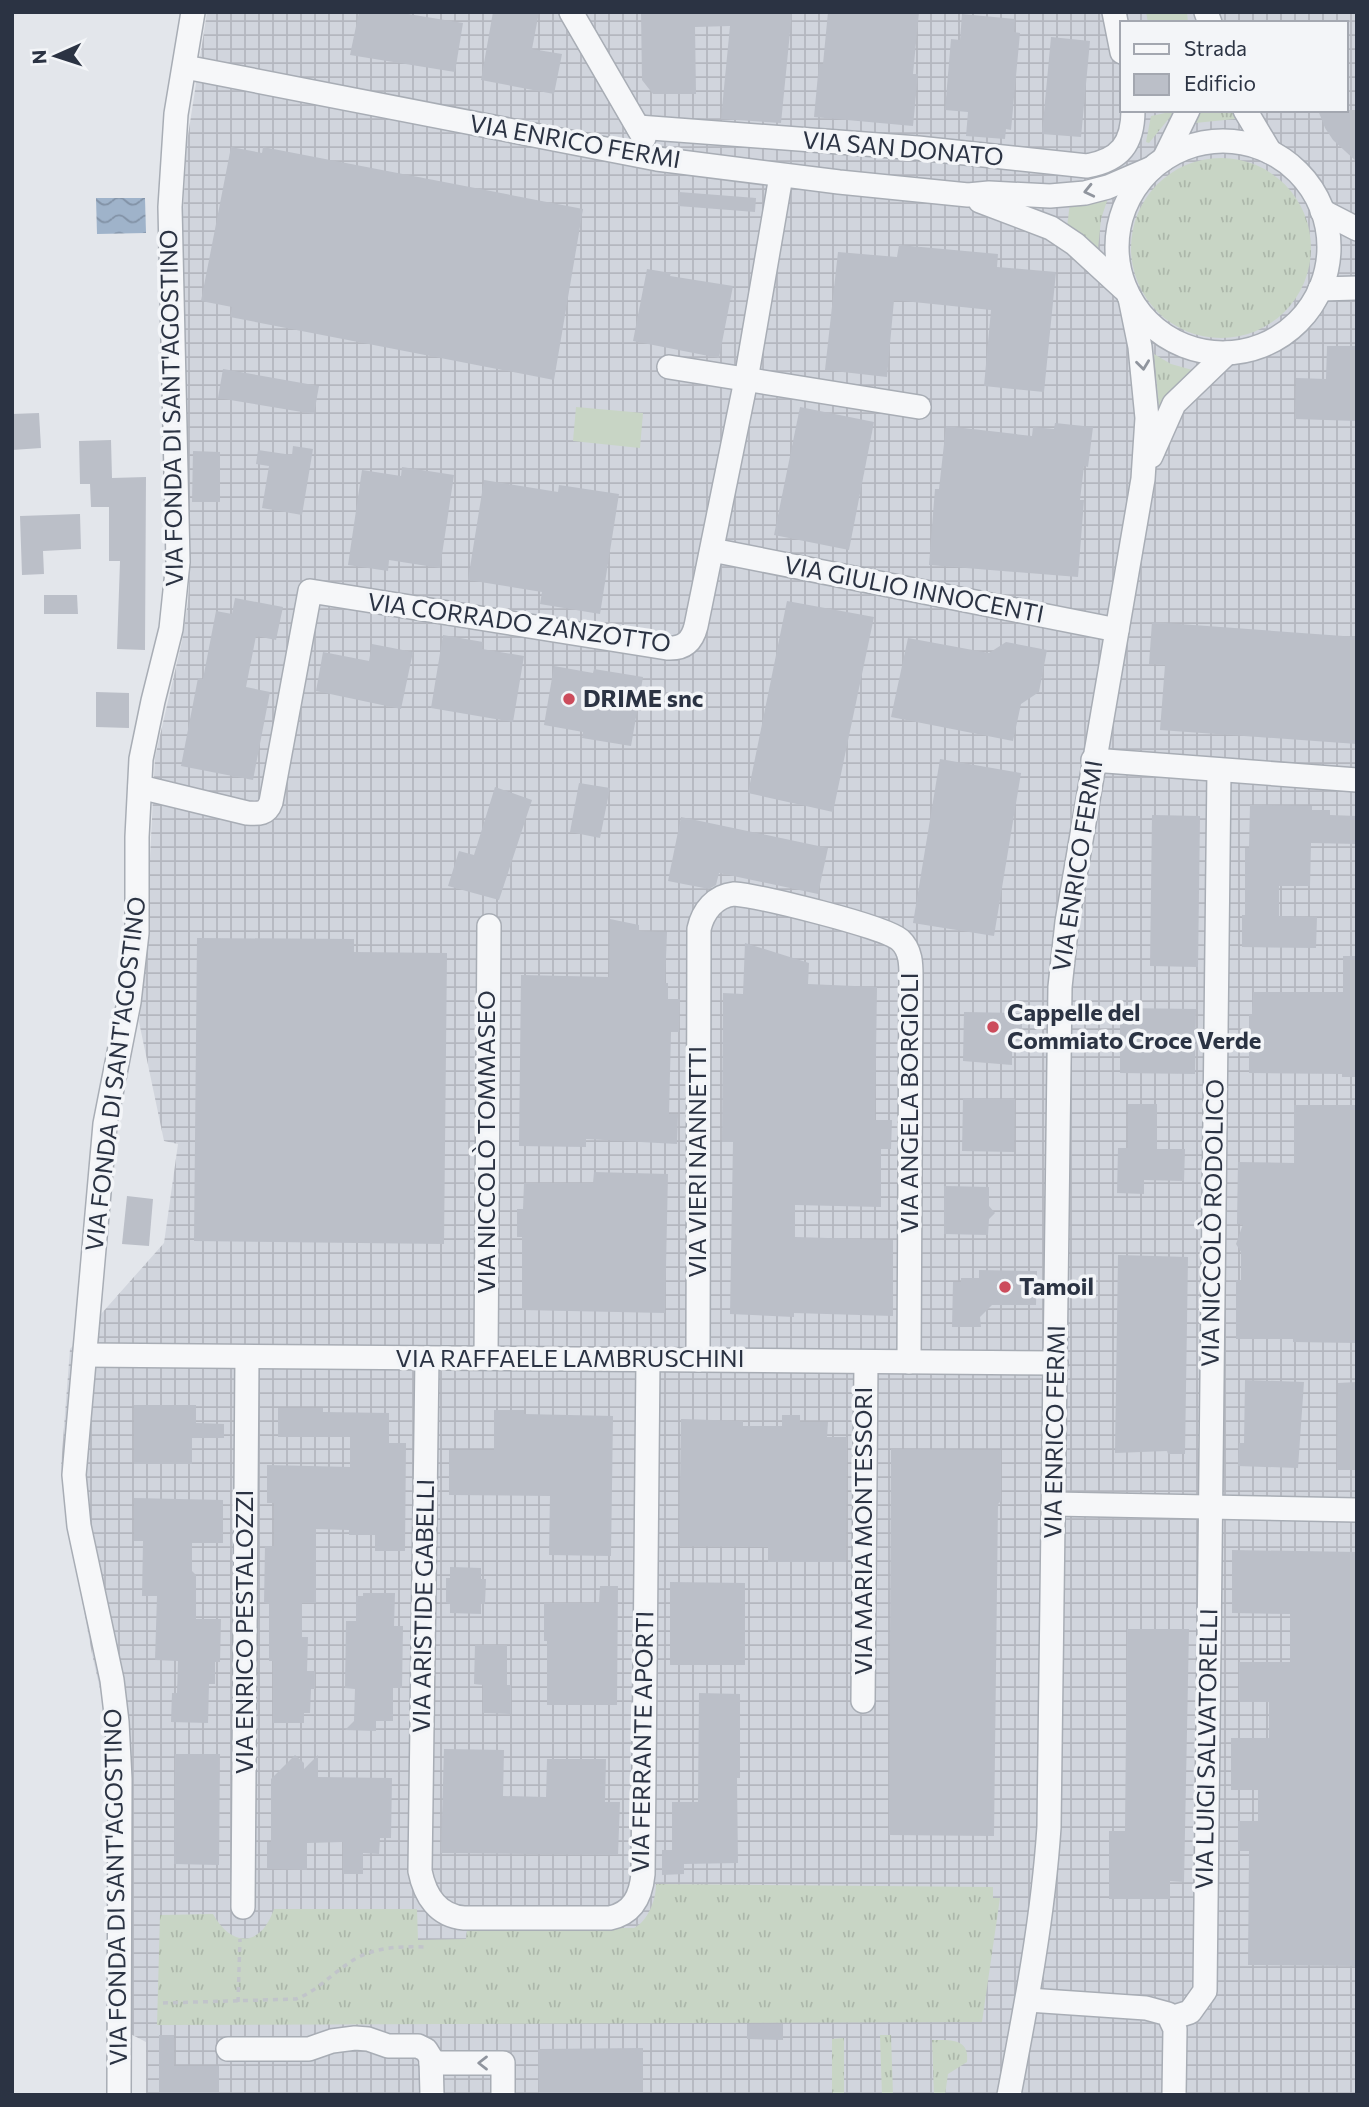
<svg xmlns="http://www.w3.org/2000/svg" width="1369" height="2107" font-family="Commissioner,sans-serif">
	<defs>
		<pattern id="industrial-grid" width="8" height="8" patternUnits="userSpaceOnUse" patternTransform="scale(1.75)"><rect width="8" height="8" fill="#d1d5dd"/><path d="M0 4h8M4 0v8" fill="none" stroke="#b4b7bf"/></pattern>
		<pattern id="grass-tufts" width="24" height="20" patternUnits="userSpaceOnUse" patternTransform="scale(1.75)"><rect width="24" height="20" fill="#c8d5c5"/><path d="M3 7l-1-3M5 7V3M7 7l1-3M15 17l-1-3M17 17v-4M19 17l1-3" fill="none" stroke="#acb7aa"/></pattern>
		<pattern id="water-waves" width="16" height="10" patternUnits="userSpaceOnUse" patternTransform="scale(1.75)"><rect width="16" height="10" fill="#9fb3ca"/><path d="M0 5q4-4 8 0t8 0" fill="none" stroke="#8292a6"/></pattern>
	</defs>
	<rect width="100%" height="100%" fill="#e3e6eb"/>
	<!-- industrial -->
	<path fill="url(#industrial-grid)" fill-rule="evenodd" d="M 207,12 L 1357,12 L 1357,2095 L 146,2095 L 146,2042 L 109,2023 L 110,1733 L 92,1654 L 68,1524 L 61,1466 L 70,1349 L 164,1243 L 178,1144 L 164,1141 L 139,1022 L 144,980 L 155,757 L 182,641 L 188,601 L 190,565 L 182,228 L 187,142 ZM 1122,23 L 1346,23 L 1346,110 L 1122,110 Z"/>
	<!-- grass -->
	<g fill="url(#grass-tufts)">
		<path d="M 1146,12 L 1187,12 L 1188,23 L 1148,23 Z"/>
		<path d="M 1199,110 L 1233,110 L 1237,116 L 1235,119 L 1195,123 L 1194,120 Z"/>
		<path d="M 1175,111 L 1149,143 L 1146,142 L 1151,116 Z"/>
		<circle cx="1221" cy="248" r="90"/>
		<path d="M 1108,198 L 1101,219 L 1098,249 L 1095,251 L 1067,227 L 1070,203 Z"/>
		<path d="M 1154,354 L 1171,364 L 1196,371 L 1173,389 L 1159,408 Z"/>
		<path d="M 656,1884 L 993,1887 L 993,1898 L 1000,1898 L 982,2022 L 157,2025 L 160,1915 L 213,1914 C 232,1948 261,1947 274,1909 L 417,1909 L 418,1940 L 466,1939 L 467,1928 L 634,1928 C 648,1921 656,1900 656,1884 Z"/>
		<path d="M 880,2035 L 891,2035 L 893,2095 L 882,2095 Z"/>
		<path d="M 844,2038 L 844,2095 L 832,2095 L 832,2039 Z"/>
		<path d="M 932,2040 C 950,2040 970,2038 967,2062 L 948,2074 L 945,2095 L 934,2095 Z"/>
	</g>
	<!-- pitch -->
	<path fill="#c8d5c5" d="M 576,407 L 643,413 L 640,448 L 573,441 Z"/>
	<!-- water -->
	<path fill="url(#water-waves)" d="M 96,198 L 145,198 L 146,233 L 97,234 Z"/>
	<!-- building -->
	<g fill="#bbbfc8">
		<path d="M 359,12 L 396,12 L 463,23 L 455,72 L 350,55 Z"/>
		<path d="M 493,12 L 539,12 L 532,49 L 562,54 L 554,94 L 481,80 Z"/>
		<path d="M 641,12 L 792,12 L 781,123 L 721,119 L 730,26 L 695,27 L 696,94 L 653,94 L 642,80 Z"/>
		<path d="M 828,12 L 919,12 L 913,74 L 918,74 L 913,126 L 814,117 L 819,64 L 823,64 Z"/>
		<path d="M 962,14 L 1015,19 L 1014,32 L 1020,33 L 1011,130 L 1006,129 L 1005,139 L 966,136 L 968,112 L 945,110 L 951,39 L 960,40 Z"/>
		<path d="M 1051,37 L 1090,41 L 1081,137 L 1042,134 Z"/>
		<path d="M 1318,110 L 1357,110 L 1357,162 L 1333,140 L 1325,128 Z"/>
		<path d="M 231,147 L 262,153 L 263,147 L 583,209 L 554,380 L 230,317 L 232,307 L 201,301 Z"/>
		<path d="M 679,192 L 756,198 L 755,212 L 678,206 Z"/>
		<path d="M 899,245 L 998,254 L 997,267 L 1056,272 L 1044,392 L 984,386 L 991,310 L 894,300 L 887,377 L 825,370 L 838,252 L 897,257 Z"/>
		<path d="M 647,269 L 671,273 L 670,276 L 733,286 L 719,358 L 633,341 Z"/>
		<path d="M 1327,346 L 1357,346 L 1357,421 L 1295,419 L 1296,378 L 1326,379 Z"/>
		<path d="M 223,369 L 319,386 L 314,414 L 218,398 Z"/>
		<path d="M 800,407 L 874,422 L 849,550 L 774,535 Z"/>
		<path d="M 39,413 L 41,448 L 12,450 L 12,414 Z"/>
		<path d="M 1055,423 L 1093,427 L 1088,467 L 1084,466 L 1080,500 L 1084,500 L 1078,577 L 929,565 L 935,489 L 939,489 L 946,426 L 1032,436 L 1033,427 L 1054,429 Z"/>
		<path d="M 111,440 L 112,478 L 146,477 L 145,650 L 117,649 L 120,561 L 109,561 L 109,507 L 91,507 L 90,484 L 80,484 L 79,441 Z"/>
		<path d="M 293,446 L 313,449 L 302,515 L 262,508 L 269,466 L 256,464 L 258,450 L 292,455 Z"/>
		<path d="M 193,451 L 220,452 L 220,502 L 192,502 Z"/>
		<path d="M 402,467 L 454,475 L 440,568 L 389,560 L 388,571 L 348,565 L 362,470 L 401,476 Z"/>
		<path d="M 484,480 L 558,492 L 559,485 L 619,494 L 600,614 L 540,604 L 542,592 L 468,580 Z"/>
		<path d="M 80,514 L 81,549 L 43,551 L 44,574 L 22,575 L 20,516 Z"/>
		<path d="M 44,595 L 77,595 L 78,614 L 44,614 Z"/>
		<path d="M 235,598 L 283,607 L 276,640 L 256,636 L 246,687 L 270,692 L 253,780 L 181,766 L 198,678 L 203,679 L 216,611 L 232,614 Z"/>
		<path d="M 787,601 L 874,617 L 833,812 L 748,793 Z"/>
		<path d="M 1152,622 L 1357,637 L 1357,744 L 1160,730 L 1165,665 L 1149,664 Z"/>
		<path d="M 443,635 L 483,642 L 482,649 L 524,656 L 513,722 L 431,708 Z"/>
		<path d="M 908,638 L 989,653 L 1006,642 L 1047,650 L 1039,692 L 1021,704 L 1013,741 L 891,717 Z"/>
		<path d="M 372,644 L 413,652 L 401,709 L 316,691 L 323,652 L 369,661 Z"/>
		<path d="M 554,666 L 593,673 L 594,669 L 643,677 L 631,746 L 582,738 L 583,732 L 544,725 Z"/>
		<path d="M 96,692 L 129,693 L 129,728 L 96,727 Z"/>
		<path d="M 940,759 L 1021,773 L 994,936 L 913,923 Z"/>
		<path d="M 579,783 L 610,788 L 600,838 L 570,832 Z"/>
		<path d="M 495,787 L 532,800 L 499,900 L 448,886 L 459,851 L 474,855 Z"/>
		<path d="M 1250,805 L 1312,806 L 1312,810 L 1330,810 L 1330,815 L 1357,816 L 1357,844 L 1311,843 L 1310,886 L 1279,886 L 1279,916 L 1317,917 L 1316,948 L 1242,947 L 1242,915 L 1245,915 L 1245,848 L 1249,848 Z"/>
		<path d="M 1152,815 L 1200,816 L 1198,967 L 1150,966 Z"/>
		<path d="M 681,817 L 828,848 L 818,894 L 719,873 L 716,885 L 709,889 L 668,881 Z"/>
		<path d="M 610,919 L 639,925 L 639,931 L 667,932 L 665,983 L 668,983 L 668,999 L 680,999 L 679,1032 L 671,1032 L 669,1114 L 678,1114 L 677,1144 L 586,1139 L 586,1147 L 519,1146 L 521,975 L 609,977 Z"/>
		<path d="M 197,938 L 354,939 L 354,952 L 447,953 L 444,1244 L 194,1241 Z"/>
		<path d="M 745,943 L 809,963 L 808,984 L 877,987 L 875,1120 L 892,1120 L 891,1149 L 881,1149 L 881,1207 L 795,1205 L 795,1237 L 893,1240 L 893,1316 L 794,1313 L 794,1317 L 730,1314 L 733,1142 L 722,1142 L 723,993 L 743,994 Z"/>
		<path d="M 1343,956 L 1357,956 L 1357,1077 L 1342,1077 L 1342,1074 L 1249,1073 L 1249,1015 L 1252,1014 L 1253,992 L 1343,992 Z"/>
		<path d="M 1120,1008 L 1196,1009 L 1195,1074 L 1120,1073 Z"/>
		<path d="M 964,1012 L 1022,1013 L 1022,1041 L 1012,1041 L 1012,1065 L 963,1061 Z"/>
		<path d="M 963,1098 L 1015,1099 L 1014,1152 L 962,1151 Z"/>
		<path d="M 1128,1104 L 1157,1104 L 1157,1149 L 1185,1149 L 1184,1181 L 1144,1180 L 1144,1194 L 1117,1193 L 1118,1148 L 1128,1148 Z"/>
		<path d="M 1294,1105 L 1357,1105 L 1357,1343 L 1293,1342 L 1293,1339 L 1236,1339 L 1236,1280 L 1241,1280 L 1241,1252 L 1236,1244 L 1243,1224 L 1237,1224 L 1238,1162 L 1294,1163 Z"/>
		<path d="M 594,1172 L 668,1174 L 665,1313 L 522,1310 L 522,1237 L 517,1237 L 517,1209 L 523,1209 L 524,1183 L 593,1183 Z"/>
		<path d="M 944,1186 L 989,1187 L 989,1206 L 995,1213 L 989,1219 L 988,1235 L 944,1234 Z"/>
		<path d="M 127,1196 L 153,1199 L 149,1246 L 122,1244 Z"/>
		<path d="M 1118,1255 L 1188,1257 L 1185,1454 L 1168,1454 L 1167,1451 L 1115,1453 Z"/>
		<path d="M 979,1270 L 1037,1271 L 1036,1305 L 992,1305 L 980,1317 L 981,1327 L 952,1327 L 953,1282 L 961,1282 L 961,1278 L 979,1278 Z"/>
		<path d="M 1245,1380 L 1304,1382 L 1298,1468 L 1238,1466 L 1239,1443 L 1244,1443 Z"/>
		<path d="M 1357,1382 L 1357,1470 L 1337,1470 L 1338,1383 Z"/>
		<path d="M 134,1405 L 196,1405 L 196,1423 L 224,1424 L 224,1438 L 192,1438 L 192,1464 L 134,1464 Z"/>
		<path d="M 278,1408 L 323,1408 L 323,1412 L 389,1413 L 389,1443 L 406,1443 L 405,1551 L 375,1551 L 375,1535 L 349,1535 L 349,1530 L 316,1529 L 316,1603 L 302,1603 L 302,1637 L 308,1637 L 307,1671 L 315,1671 L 315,1689 L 311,1689 L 310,1713 L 304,1713 L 304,1723 L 273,1723 L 273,1661 L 269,1661 L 269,1604 L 264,1603 L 265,1546 L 274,1546 L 274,1503 L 267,1503 L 267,1465 L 350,1467 L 350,1437 L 278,1437 Z"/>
		<path d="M 494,1410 L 524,1410 L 524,1414 L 613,1416 L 611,1556 L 549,1555 L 550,1496 L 449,1495 L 449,1450 L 494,1450 Z"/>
		<path d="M 782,1415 L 800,1415 L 800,1422 L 828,1422 L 827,1437 L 847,1437 L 846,1562 L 768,1562 L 768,1547 L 679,1546 L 681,1419 L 743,1421 L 743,1426 L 782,1426 Z"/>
		<path d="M 891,1449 L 1001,1450 L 1001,1501 L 998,1504 L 994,1836 L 889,1835 Z"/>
		<path d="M 134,1498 L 223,1500 L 223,1543 L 192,1543 L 192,1571 L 196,1575 L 196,1619 L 221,1619 L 220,1662 L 215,1662 L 215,1684 L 209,1684 L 208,1723 L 171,1722 L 172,1693 L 177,1693 L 178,1661 L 155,1660 L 157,1596 L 142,1596 L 143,1541 L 134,1541 Z"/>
		<path d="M 1232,1550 L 1357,1552 L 1357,1966 L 1248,1965 L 1249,1851 L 1238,1851 L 1238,1821 L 1258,1821 L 1258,1790 L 1231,1790 L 1231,1738 L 1269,1738 L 1269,1702 L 1239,1702 L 1239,1662 L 1290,1662 L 1290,1614 L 1232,1613 Z"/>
		<path d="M 450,1567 L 481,1568 L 481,1579 L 486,1579 L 485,1604 L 481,1604 L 481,1614 L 450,1613 L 450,1604 L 446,1603 L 446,1578 L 450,1578 Z"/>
		<path d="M 670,1582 L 745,1583 L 745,1665 L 670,1665 Z"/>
		<path d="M 600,1586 L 618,1586 L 617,1705 L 547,1705 L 547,1641 L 544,1641 L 544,1603 L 599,1603 Z"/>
		<path d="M 363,1593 L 395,1593 L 394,1626 L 403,1626 L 402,1688 L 393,1688 L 393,1721 L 376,1721 L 376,1731 L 345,1730 L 354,1721 L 355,1689 L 345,1688 L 346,1621 L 356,1621 L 356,1596 L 363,1596 Z"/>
		<path d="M 1127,1629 L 1189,1629 L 1184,1882 L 1170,1881 L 1170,1899 L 1109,1899 L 1109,1831 L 1125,1831 Z"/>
		<path d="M 475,1645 L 507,1645 L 507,1685 L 511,1685 L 511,1714 L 483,1713 L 483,1685 L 474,1684 Z"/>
		<path d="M 699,1693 L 740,1694 L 740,1778 L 737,1778 L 738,1863 L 684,1864 L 684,1874 L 662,1875 L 662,1850 L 672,1850 L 672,1802 L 698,1802 Z"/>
		<path d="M 444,1749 L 504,1750 L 503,1796 L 546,1797 L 547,1759 L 606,1759 L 605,1802 L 620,1802 L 618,1855 L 441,1853 Z"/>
		<path d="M 175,1754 L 220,1754 L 219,1865 L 174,1864 Z"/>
		<path d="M 295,1755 L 304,1763 L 304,1769 L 318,1755 L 318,1777 L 392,1778 L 391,1838 L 380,1838 L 379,1854 L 363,1853 L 363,1874 L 343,1874 L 343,1842 L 307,1843 L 307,1870 L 267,1869 L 267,1842 L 271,1842 L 271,1779 Z"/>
		<path d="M 747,2024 L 783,2024 L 783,2040 L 747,2039 Z"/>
		<path d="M 159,2035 L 174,2035 L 174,2066 L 219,2066 L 219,2095 L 159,2095 Z"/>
		<path d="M 643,2048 L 643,2095 L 539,2095 L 538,2049 Z"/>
	</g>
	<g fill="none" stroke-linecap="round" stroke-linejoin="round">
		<defs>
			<g id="minor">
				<path d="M 571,12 L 644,138"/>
				<path d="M 1114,12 L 1122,52"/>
				<path d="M 1206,12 L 1210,23"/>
				<path d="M 185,67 L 657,159 L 839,182 L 968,195 L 989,193 L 1050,196 L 1085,193 L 1108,187 L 1152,168"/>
				<path d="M 1245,110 L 1270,152"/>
				<path d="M 638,127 L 918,148 L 1087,166 C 1120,160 1133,144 1133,110"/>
				<circle cx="1223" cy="247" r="106"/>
				<path d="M 1164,159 L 1188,110"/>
				<path d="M 980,201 L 1051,228 L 1075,244 L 1124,289"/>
				<path d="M 1322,211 L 1357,229"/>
				<path d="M 1320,289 L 1357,288"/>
				<path d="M 669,367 L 919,407"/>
				<path d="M 1151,456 L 1174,404 L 1227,353"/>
				<path d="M 712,550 L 1117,630"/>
				<path d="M 1093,760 L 1357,780"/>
				<path d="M 140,787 L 247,813 C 259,814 267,814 271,802 L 310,591 L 667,648 C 683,649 692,642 696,626 L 746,380 L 781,176"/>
				<path d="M 85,1355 L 1056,1363"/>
				<path d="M 427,1358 L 420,1871 C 425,1896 438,1916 464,1918 L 610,1918 C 633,1913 641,1896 643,1874 L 648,1360"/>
				<path d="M 486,1358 L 489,926"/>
				<path d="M 698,1360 L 699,929 C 703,911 715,896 734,894 C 759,896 884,926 900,940 C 912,951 911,967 911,981 L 909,1362"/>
				<path d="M 1054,1504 L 1357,1510"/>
				<path d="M 863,1701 L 866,1362"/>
				<path d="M 243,1907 L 247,1357"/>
				<path d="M 1028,2000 L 1146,2008 L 1168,2014 L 1175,2029 L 1174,2095"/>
				<path d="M 1171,2018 L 1190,2012 L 1205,1991 L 1219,770"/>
				<path d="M 228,2049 L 309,2049 L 332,2041 L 355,2038 L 368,2039 L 388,2046 L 418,2046 L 426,2050 L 431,2058 L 432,2095"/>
				<path d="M 431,2063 L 503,2063 L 503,2095"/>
				<path d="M 119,2095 L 120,1779 L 117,1722 L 112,1680 L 79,1526 L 74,1475 L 105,1124 L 129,1002 L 137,933 L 137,837 L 141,759 L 153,701 L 171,629 L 178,562 L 170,207 L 176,114 L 193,12"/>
				<path d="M 1009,2095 C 1026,2006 1043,1918 1049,1827 L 1060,987 L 1067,922 L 1143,479 L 1147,418 L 1140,347 L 1130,298"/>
			</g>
		</defs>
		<!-- minor casing -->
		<use href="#minor" stroke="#a8adb5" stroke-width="26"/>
		<!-- path -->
		<g stroke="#c1c4ca" stroke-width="3.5" stroke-dasharray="5 5" stroke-linecap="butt">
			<path d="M 238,2002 L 240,1939"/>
			<path d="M 163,2003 L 296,1999 C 315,1992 330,1976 346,1965 C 370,1947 397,1946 425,1947"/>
		</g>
		<!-- minor -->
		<use href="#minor" stroke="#f6f7f9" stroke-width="23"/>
	</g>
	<!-- one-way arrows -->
	<defs><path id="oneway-chevron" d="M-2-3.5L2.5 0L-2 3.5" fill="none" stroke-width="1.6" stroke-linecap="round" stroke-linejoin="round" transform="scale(1.75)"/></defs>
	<g stroke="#90959e">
		<use href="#oneway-chevron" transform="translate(1089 191) rotate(167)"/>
		<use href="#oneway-chevron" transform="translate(1143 365) rotate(83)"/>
		<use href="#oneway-chevron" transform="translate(483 2063) rotate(-180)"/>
	</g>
	<!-- markers -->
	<g fill="#cc4c5c" stroke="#f3f5f8" stroke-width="2.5">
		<circle cx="569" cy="699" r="7"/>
		<circle cx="993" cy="1027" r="7"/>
		<circle cx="1005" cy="1287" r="7"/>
	</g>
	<g text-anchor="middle" stroke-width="7" stroke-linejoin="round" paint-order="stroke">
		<!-- street labels -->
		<g font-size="24" fill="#2b3343" stroke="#f3f5f8">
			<text transform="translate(575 142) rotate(10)" y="8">VIA ENRICO FERMI</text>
			<text transform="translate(903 149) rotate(5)" y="8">VIA SAN DONATO</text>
			<text transform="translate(172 408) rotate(-91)" y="8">VIA FONDA DI SANT'AGOSTINO</text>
			<text transform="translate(914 590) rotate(11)" y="8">VIA GIULIO INNOCENTI</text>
			<text transform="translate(519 623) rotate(8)" y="8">VIA CORRADO ZANZOTTO</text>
			<text transform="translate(1078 866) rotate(-81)" y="8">VIA ENRICO FERMI</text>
			<text transform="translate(116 1074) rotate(-83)" y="8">VIA FONDA DI SANT'AGOSTINO</text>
			<text transform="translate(910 1103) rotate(-90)" y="8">VIA ANGELA BORGIOLI</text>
			<text transform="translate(487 1142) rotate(-90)" y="8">VIA NICCOLÒ TOMMASEO</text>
			<text transform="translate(698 1162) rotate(-90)" y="8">VIA VIERI NANNETTI</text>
			<text transform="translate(1213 1223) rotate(-89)" y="8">VIA NICCOLÒ RODOLICO</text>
			<text x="570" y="1367">VIA RAFFAELE LAMBRUSCHINI</text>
			<text transform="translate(1055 1432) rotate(-89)" y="8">VIA ENRICO FERMI</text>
			<text transform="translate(864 1531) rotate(-90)" y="8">VIA MARIA MONTESSORI</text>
			<text transform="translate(424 1606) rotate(-89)" y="8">VIA ARISTIDE GABELLI</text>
			<text transform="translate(245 1632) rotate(-90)" y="8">VIA ENRICO PESTALOZZI</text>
			<text transform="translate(643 1742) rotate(-89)" y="8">VIA FERRANTE APORTI</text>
			<text transform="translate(1207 1749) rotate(-89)" y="8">VIA LUIGI SALVATORELLI</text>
			<text transform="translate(116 1887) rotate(-91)" y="8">VIA FONDA DI SANT'AGOSTINO</text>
		</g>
		<!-- poi labels -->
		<g font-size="24" font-weight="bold" fill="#2b3343" stroke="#f3f5f8" text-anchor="start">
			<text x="583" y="707">DRIME snc</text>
			<text x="1007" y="1021">Cappelle del<tspan x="1007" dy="28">Commiato Croce Verde</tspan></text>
			<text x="1019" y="1295">Tamoil</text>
		</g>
	</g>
	<!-- border -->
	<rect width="1369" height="2107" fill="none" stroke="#2b3343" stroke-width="28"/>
	<!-- legend -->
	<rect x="1120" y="21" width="228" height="91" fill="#f3f5f8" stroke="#a3a7b0" stroke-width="2"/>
	<rect x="1134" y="44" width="35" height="10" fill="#f6f7f9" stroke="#a3a7b0" stroke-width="2"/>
	<text x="1184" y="56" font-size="21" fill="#2b3343">Strada</text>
	<rect x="1134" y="74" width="35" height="21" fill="#bbbfc8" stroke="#a3a7b0" stroke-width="2"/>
	<text x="1184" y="91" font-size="21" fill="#2b3343">Edificio</text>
	<!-- north arrow -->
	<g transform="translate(56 56) rotate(267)" stroke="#f3f5f8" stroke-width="5" paint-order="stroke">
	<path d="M0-5L12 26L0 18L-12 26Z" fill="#2b3343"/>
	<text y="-10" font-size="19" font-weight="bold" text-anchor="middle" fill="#2b3343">N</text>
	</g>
</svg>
